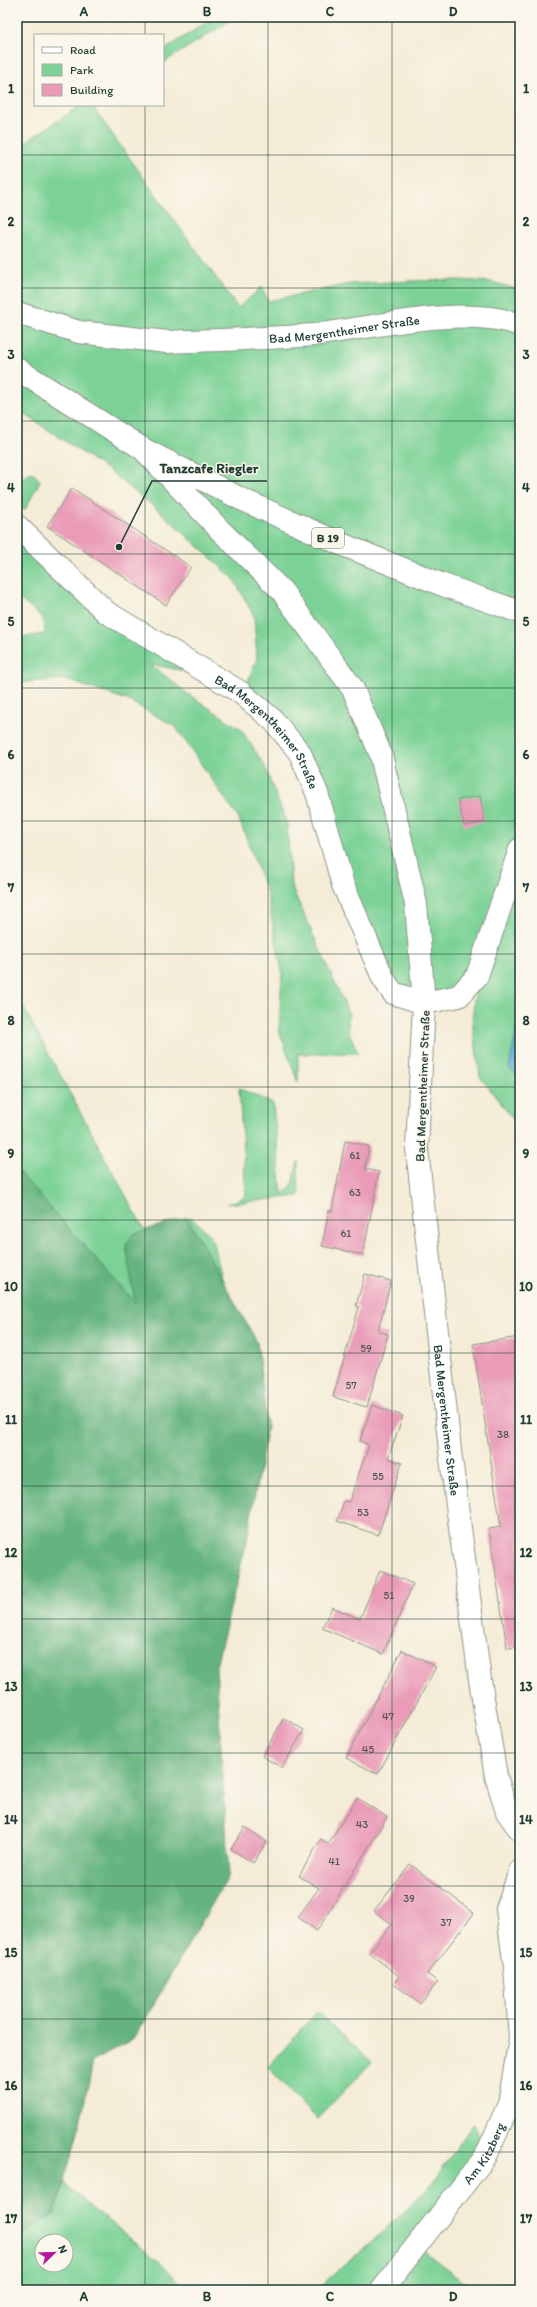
<svg xmlns="http://www.w3.org/2000/svg" width="537" height="2307" font-family="Itim,sans-serif">
	<rect width="100%" height="100%" fill="#fbf7ec"/>
	<filter id="ink" filterUnits="userSpaceOnUse"><feTurbulence type="fractalNoise" baseFrequency=".025" numOctaves="2"/><feDisplacementMap in="SourceGraphic" scale="8" xChannelSelector="R" yChannelSelector="G"/><feConvolveMatrix kernelMatrix="1 2 1 2 8 2 1 2 1" color-interpolation-filters="sRGB"/></filter>
	<filter id="wash" filterUnits="userSpaceOnUse"><feTurbulence type="fractalNoise" baseFrequency=".012" numOctaves="4" result="noise"/><feDisplacementMap in="SourceGraphic" scale="16" xChannelSelector="R" yChannelSelector="G"/><feGaussianBlur stdDeviation="0.9" result="paint"/><feColorMatrix in="noise" values="0 0 0 0 0 0 0 0 0 0 0 0 0 0 0 0 0 1.4 0 .05"/><feComposite in="paint" operator="in"/></filter>
	<g filter="url(#wash)">
		<rect width="100%" height="100%" fill="#f4ecd7"/>
		<!-- green -->
		<g fill="#7cd296" stroke="#4e8865" fill-rule="evenodd">
			<path d="M 214,17 L 236,17 L 163,63 L 163,51 Z"/>
			<path d="M 81,105 L 100,105 L 94,109 L 238,308 L 262,287 L 268,301 L 350,284 L 412,281 L 457,280 L 492,282 L 520,290 L 520,1128 L 480,1077 L 472,1019 L 477,977 L 459,996 L 393,993 L 317,793 L 247,684 L 257,658 L 254,616 L 233,578 L 163,514 L 108,470 L 17,409 L 17,148 Z"/>
			<path d="M 32,472 L 40,481 L 25,510 L 17,506 C 17,491 16,479 32,472 Z"/>
			<path d="M 17,526 L 106,612 L 217,678 L 150,664 L 188,694 L 241,729 L 264,765 L 287,824 L 291,886 L 349,1014 L 348,1030 L 358,1053 L 298,1054 L 298,1083 L 279,1030 L 282,972 L 266,890 L 239,819 L 175,726 L 127,700 L 63,679 L 17,683 L 17,638 L 45,634 L 43,618 L 17,597 Z"/>
			<path d="M 17,996 L 145,1231 L 133,1234 L 139,1236 L 191,1217 L 211,1236 L 236,1330 L 17,1339 Z"/>
			<path d="M 239,1088 L 273,1104 L 282,1194 L 291,1188 L 298,1161 L 299,1196 L 227,1204 L 246,1197 Z"/>
			<path d="M 317,2012 L 372,2062 L 317,2119 L 268,2067 Z"/>
			<path d="M 474,2123 L 486,2156 L 382,2290 L 316,2290 L 380,2234 L 430,2186 Z"/>
			<path d="M 64,2184 L 158,2261 L 188,2290 L 17,2290 L 17,2239 L 55,2213 ZM 42,2241 L 66,2241 L 66,2265 L 42,2265 Z"/>
			<path d="M 423,2251 L 475,2290 L 393,2290 Z"/>
		</g>
		<!-- forest -->
		<path fill="#65b47f" stroke="#42785a" d="M 17,1170 L 135,1303 L 126,1245 L 133,1234 L 187,1217 L 257,1342 L 267,1427 L 246,1545 L 216,1666 L 229,1875 L 134,2038 L 93,2062 L 77,2136 L 55,2213 L 17,2239 Z"/>
		<!-- water -->
		<path fill="#58a9d3" stroke="#3c7384" d="M 520,1010 L 520,1078 L 509,1068 Z"/>
		<g id="blocks">
			<!-- building -->
			<g fill="#e99bb8">
				<path d="M 72,488 L 191,567 L 166,605 L 47,526 Z"/>
				<path d="M 480,796 L 485,822 L 464,826 L 458,800 Z"/>
				<path d="M 345,1141 L 369,1146 L 365,1169 L 379,1172 L 363,1255 L 322,1246 L 329,1211 L 332,1211 Z"/>
				<path d="M 365,1274 L 391,1281 L 378,1331 L 388,1334 L 367,1407 L 333,1397 L 359,1307 L 356,1306 Z"/>
				<path d="M 520,1337 L 520,1647 L 507,1648 L 489,1529 L 501,1527 L 473,1344 Z"/>
				<path d="M 372,1405 L 403,1416 L 388,1458 L 402,1463 L 378,1535 L 337,1521 L 344,1501 L 349,1502 L 369,1445 L 360,1441 Z"/>
				<path d="M 380,1570 L 413,1584 L 383,1654 L 322,1628 L 332,1607 L 360,1619 Z"/>
				<path d="M 402,1650 L 436,1667 L 378,1774 L 346,1758 Z"/>
				<path d="M 284,1718 L 304,1730 L 282,1768 L 262,1756 Z"/>
				<path d="M 357,1798 L 387,1817 L 317,1931 L 298,1917 L 319,1888 L 299,1876 L 321,1839 L 328,1844 Z"/>
				<path d="M 245,1827 L 267,1842 L 253,1863 L 231,1849 Z"/>
				<path d="M 410,1864 L 474,1913 L 427,1974 L 438,1982 L 420,2004 L 394,1984 L 399,1976 L 369,1953 L 392,1924 L 374,1911 Z"/>
			</g>
		</g>
	</g>
	<g filter="url(#ink)">
		<use href="#blocks" fill-opacity="0" stroke="#8a9486" stroke-width="1"/>
		<g fill="none" stroke-linecap="round" stroke-linejoin="round">
			<defs>
				<g id="minor">
					<path id="s1" d="M 167,342 C 215,340 264,339 313,335 C 372,328 463,304 520,325"/>
					<path id="s2" d="M 17,526 L 106,612 L 240,692 L 273,720 L 300,753 L 317,793 L 343,885 L 383,978 L 393,993 L 424,1003 L 459,996 L 477,976 L 520,849"/>
					<path id="s3" d="M 424,1003 L 417,1149 L 451,1459 L 480,1680 L 496,1776 L 507,1812 L 520,1830"/>
					<path id="s4" d="M 382,2290 L 486,2156 L 509,2104 L 520,2038 L 515,1967 L 507,1909 L 520,1871"/>
				</g>
				<g id="primary">
					<path d="M 17,313 L 79,332 L 167,342"/>
					<path d="M 17,369 L 143,449 L 241,499 L 341,544 L 443,585 L 520,612"/>
					<path d="M 143,449 L 221,531 L 282,591 L 353,689 L 381,755 L 416,904 L 424,1003"/>
				</g>
			</defs>
			<!-- minor casing -->
			<use href="#minor" stroke="#8a9486" stroke-width="24"/>
			<!-- primary casing -->
			<use href="#primary" stroke="#8a9486" stroke-width="24"/>
			<!-- minor -->
			<use href="#minor" stroke="#fff" stroke-width="22"/>
			<!-- primary -->
			<use href="#primary" stroke="#fff" stroke-width="22"/>
		</g>
	</g>
	<!-- grid -->
	<path fill="none" stroke="#1f3d34" stroke-width="1" stroke-opacity="0.55" d="M 145,17 L 145,35M 268,17 L 268,2290M 392,17 L 392,2290M 145,105 L 145,2290M 17,155 L 520,155M 17,288 L 520,288M 17,421 L 520,421M 17,554 L 520,554M 17,688 L 520,688M 17,821 L 520,821M 17,954 L 520,954M 17,1087 L 520,1087M 17,1220 L 520,1220M 17,1353 L 520,1353M 17,1486 L 520,1486M 17,1619 L 520,1619M 17,1753 L 520,1753M 17,1886 L 520,1886M 17,2019 L 520,2019M 17,2152 L 520,2152"/>
	<g text-anchor="middle" stroke-width="3" stroke-linejoin="round" paint-order="stroke">
		<!-- number labels -->
		<g font-size="11" fill="#525455">
			<text x="355" y="1159">61</text>
			<text x="355" y="1196">63</text>
			<text x="346" y="1237">61</text>
			<text x="366" y="1352">59</text>
			<text x="351" y="1389">57</text>
			<text x="503" y="1438">38</text>
			<text x="378" y="1480">55</text>
			<text x="363" y="1516">53</text>
			<text x="389" y="1599">51</text>
			<text x="388" y="1720">47</text>
			<text x="368" y="1753">45</text>
			<text x="362" y="1828">43</text>
			<text x="334" y="1865">41</text>
			<text x="409" y="1902">39</text>
			<text x="446" y="1926">37</text>
		</g>
		<!-- shield labels -->
		<rect fill="#fbf7ec" stroke="#61756b" stroke-width="1" x="312" y="528" width="32" height="20" rx="3"/>
		<g font-size="12" font-weight="bold" fill="#1f3d34">
			<text x="328" y="542">B 19</text>
		</g>
		<!-- street labels -->
		<g font-size="13" fill="#1f3d34" stroke="#fbf7ec">
			<text dy="5" stroke="none"><textPath href="#s1" startOffset="178">Bad Mergentheimer Straße</textPath></text>
			<text dy="5" stroke="none"><textPath href="#s2" startOffset="328">Bad Mergentheimer Straße</textPath></text>
			<text transform="translate(422 1086) rotate(-88)" y="5">Bad Mergentheimer Straße</text>
			<text dy="5" stroke="none"><textPath href="#s3" startOffset="419">Bad Mergentheimer Straße</textPath></text>
			<text dy="5" stroke="none"><textPath href="#s4" startOffset="171">Am Kitzberg</textPath></text>
		</g>
	</g>
	<!-- callouts -->
	<path fill="none" stroke="#1f3d34" stroke-width="1.5" d="M119 547L152 481H267"/>
	<circle fill="#1f3d34" stroke="#fbf7ec" stroke-width="1.5" cx="119" cy="547" r="4"/>
	<g font-size="14" text-anchor="middle" font-weight="bold" fill="#1f3d34" stroke="#fbf7ec" stroke-width="3" stroke-linejoin="round" paint-order="stroke">
		<text x="209" y="473">Tanzcafe Riegler</text>
	</g>
	<!-- margin -->
	<rect width="537" height="2307" fill="none" stroke="#fbf7ec" stroke-width="44"/>
	<!-- legend -->
	<rect x="34" y="34" width="130" height="72" fill="#fbf7ec" stroke="#a3ada2"/>
	<rect x="42" y="47" width="20" height="6" fill="#ffffff" stroke="#a3ada2"/>
	<text x="70" y="54" font-size="12" fill="#1f3d34">Road</text>
	<rect x="42" y="64" width="20" height="12" fill="#7cd296" stroke="#a3ada2"/>
	<text x="70" y="74" font-size="12" fill="#1f3d34">Park</text>
	<rect x="42" y="84" width="20" height="12" fill="#e99bb8" stroke="#a3ada2"/>
	<text x="70" y="94" font-size="12" fill="#1f3d34">Building</text>
	<!-- north arrow -->
	<g transform="translate(54 2253) rotate(67)"><circle r="19" fill="#fbf7ec" stroke="#a3ada2"/>
	<path d="M0-3L7 15L0 10L-7 15Z" fill="#b5179e"/>
	<text y="-6" font-size="11" font-weight="bold" text-anchor="middle" fill="#1f3d34">N</text>
	</g>
	<rect x="22" y="22" width="493" height="2263" fill="none" stroke="#1f3d34" stroke-width="1.5"/>
	<g font-size="13" text-anchor="middle" font-weight="bold" fill="#1f3d34">
		<text x="84" y="16">A</text>
		<text x="207" y="16">B</text>
		<text x="330" y="16">C</text>
		<text x="453" y="16">D</text>
		<text x="11" y="93">1</text>
		<text x="526" y="93">1</text>
		<text x="11" y="226">2</text>
		<text x="526" y="226">2</text>
		<text x="11" y="359">3</text>
		<text x="526" y="359">3</text>
		<text x="11" y="492">4</text>
		<text x="526" y="492">4</text>
		<text x="11" y="626">5</text>
		<text x="526" y="626">5</text>
		<text x="11" y="759">6</text>
		<text x="526" y="759">6</text>
		<text x="11" y="892">7</text>
		<text x="526" y="892">7</text>
		<text x="11" y="1025">8</text>
		<text x="526" y="1025">8</text>
		<text x="11" y="1158">9</text>
		<text x="526" y="1158">9</text>
		<text x="11" y="1291">10</text>
		<text x="526" y="1291">10</text>
		<text x="11" y="1424">11</text>
		<text x="526" y="1424">11</text>
		<text x="11" y="1557">12</text>
		<text x="526" y="1557">12</text>
		<text x="11" y="1691">13</text>
		<text x="526" y="1691">13</text>
		<text x="11" y="1824">14</text>
		<text x="526" y="1824">14</text>
		<text x="11" y="1957">15</text>
		<text x="526" y="1957">15</text>
		<text x="11" y="2090">16</text>
		<text x="526" y="2090">16</text>
		<text x="11" y="2223">17</text>
		<text x="526" y="2223">17</text>
		<text x="84" y="2301">A</text>
		<text x="207" y="2301">B</text>
		<text x="330" y="2301">C</text>
		<text x="453" y="2301">D</text>
	</g>
</svg>
